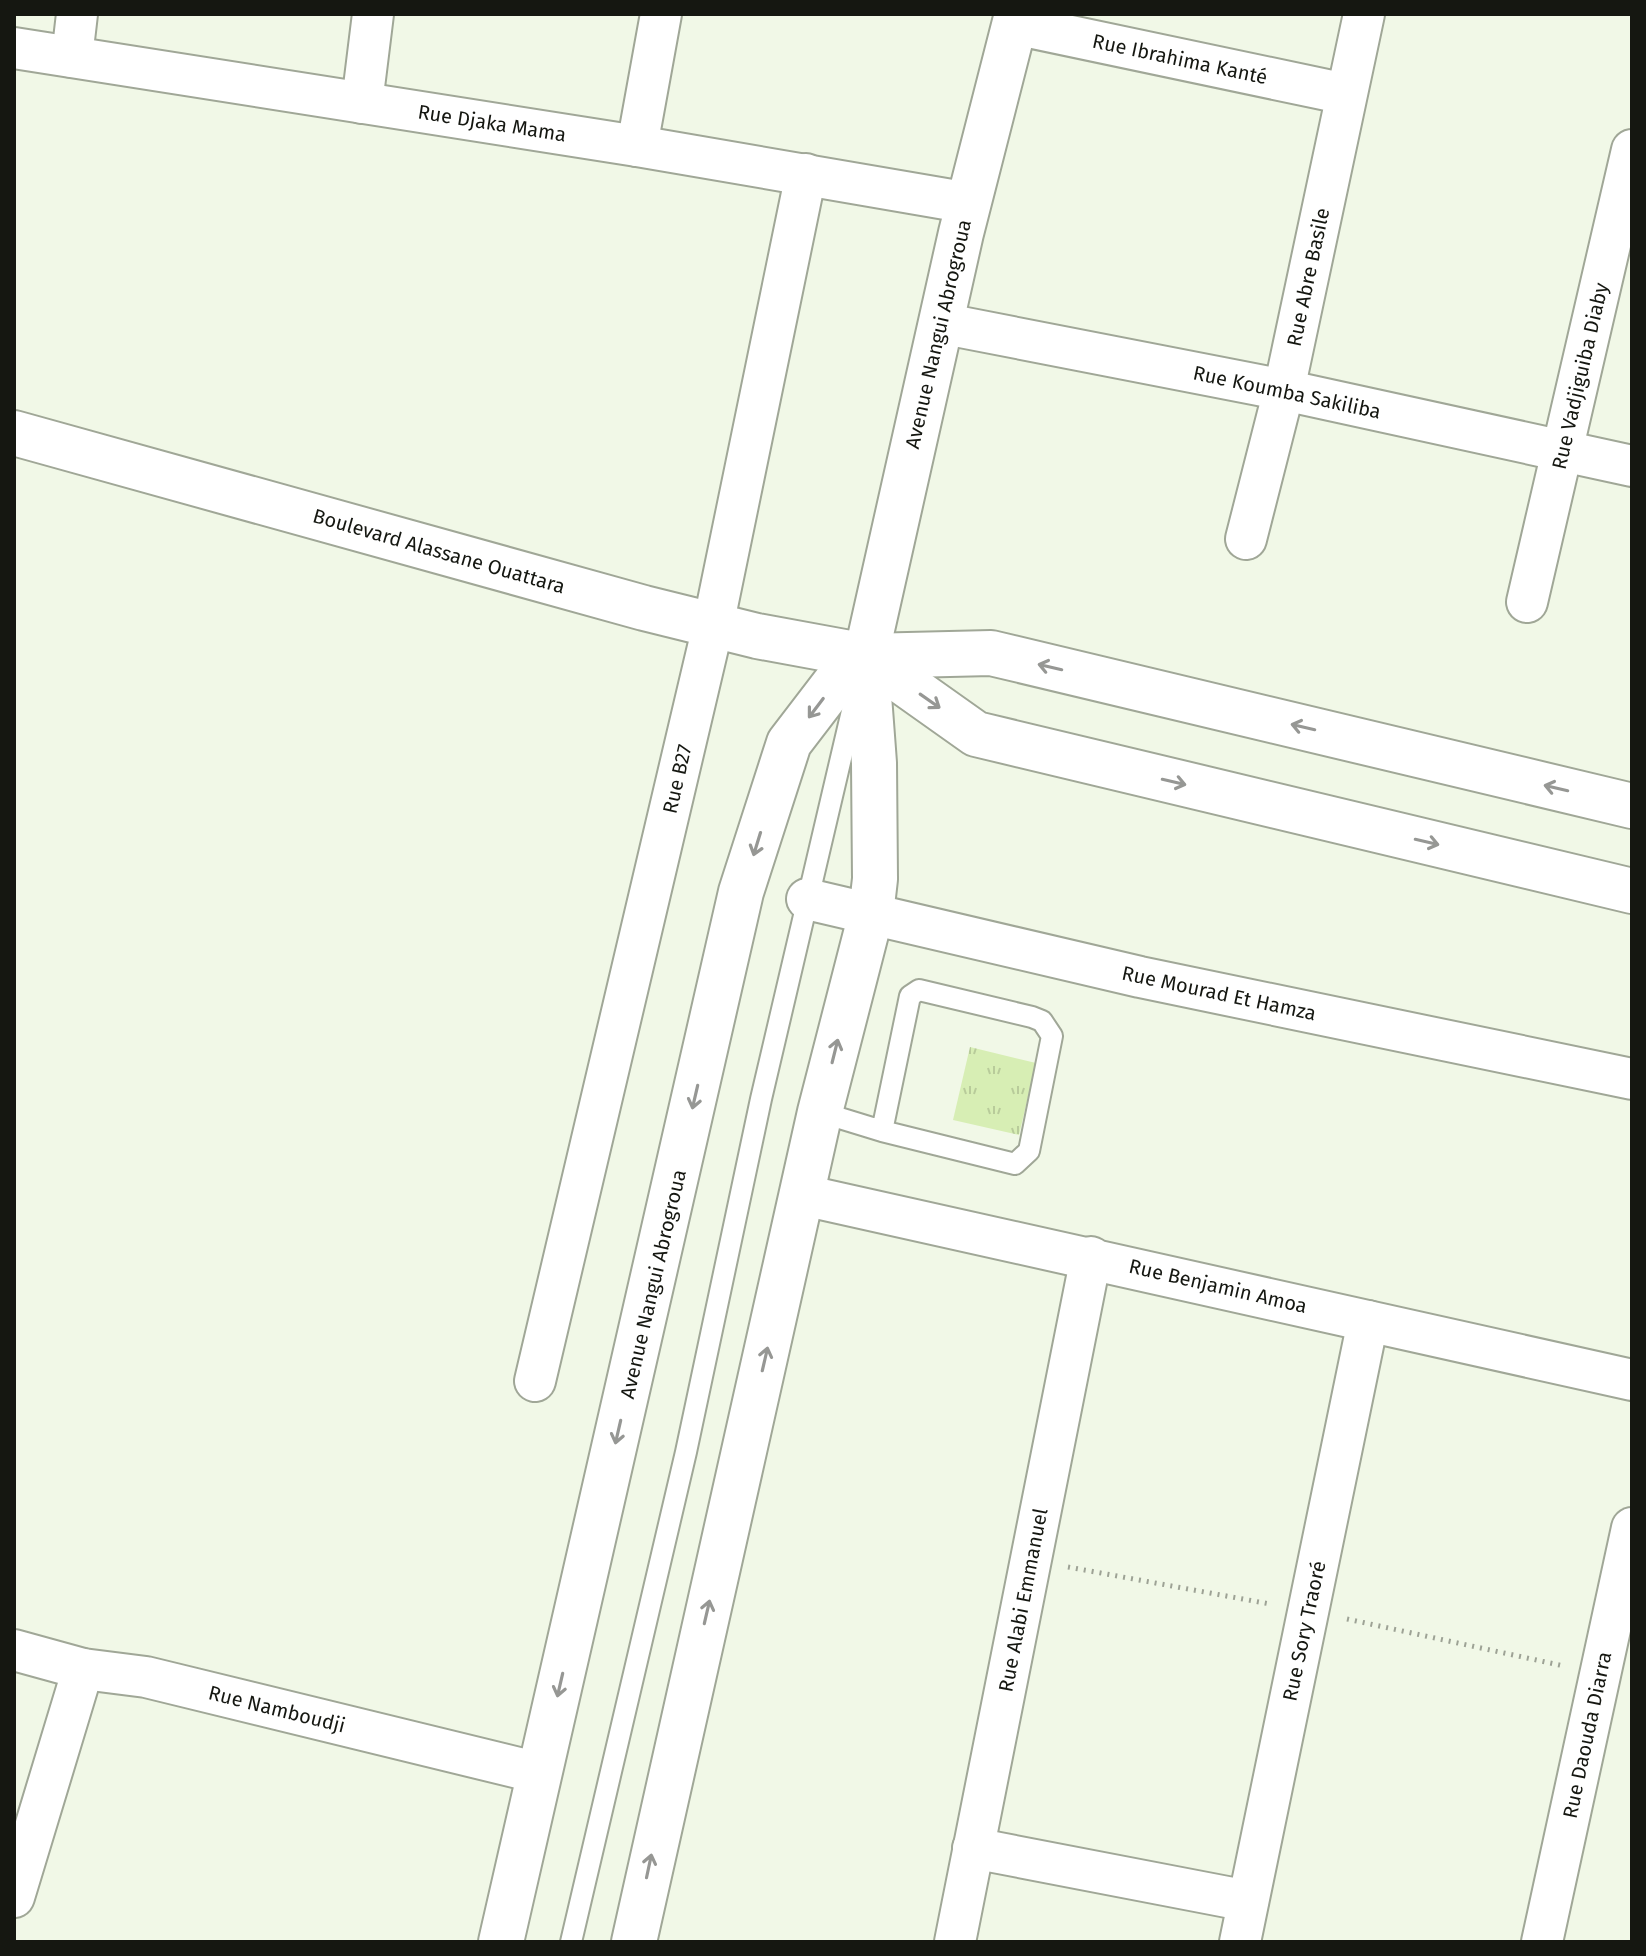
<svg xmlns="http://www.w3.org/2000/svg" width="1646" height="1956" font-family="'Fira Sans',sans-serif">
	<defs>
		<pattern id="grass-tufts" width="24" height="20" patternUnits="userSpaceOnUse" patternTransform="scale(2)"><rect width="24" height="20" fill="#d7eeb4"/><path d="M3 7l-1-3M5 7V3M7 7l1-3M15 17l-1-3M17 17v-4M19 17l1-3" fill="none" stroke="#b8cb9a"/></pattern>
	</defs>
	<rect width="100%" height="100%" fill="#f1f8e7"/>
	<!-- grass -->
	<path fill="url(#grass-tufts)" d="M 970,1047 L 1036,1063 L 1019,1135 L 953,1120 Z"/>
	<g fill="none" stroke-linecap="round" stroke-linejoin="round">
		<defs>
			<g id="lane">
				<path d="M 820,1112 L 882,1131 L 1015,1164 L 1029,1151 L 1052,1036 L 1042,1021 L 1032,1017 L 919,990 L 910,996 L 882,1131"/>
				<path d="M 571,1942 L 686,1452 L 761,1099 L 856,694"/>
			</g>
			<g id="street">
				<path d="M 1014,24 L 1346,94"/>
				<path d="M 14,48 L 637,146 L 969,203"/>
				<path d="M 72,57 L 77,14"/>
				<path d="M 362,103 L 373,14"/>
				<path d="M 637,146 L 661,14"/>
				<path d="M 940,323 L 1284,390 L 1632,466"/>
				<path d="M 1246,539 L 1284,390 L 1364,14"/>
				<path d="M 1527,602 L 1632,150"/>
				<path d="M 807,899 L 1140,977 L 1632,1079"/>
				<path d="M 803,1195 L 1632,1380"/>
				<path d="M 535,1381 L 713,626 L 806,174"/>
				<path d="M 14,1650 L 83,1669 L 146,1677 L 539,1773"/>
				<path d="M 973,1848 L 1248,1901"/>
				<path d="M 14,1897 L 83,1669"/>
				<path d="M 955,1942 L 1091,1257"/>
				<path d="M 1240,1942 L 1368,1321"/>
				<path d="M 1542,1942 L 1632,1528"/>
			</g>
			<g id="secondary">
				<path d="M 14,433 L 644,608 L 757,636 L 866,656"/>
				<path d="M 501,1942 L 741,892 L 789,743 L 838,679 L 866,656"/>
				<path d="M 634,1942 L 820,1112 L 871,914 L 875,879 L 874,763 L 866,656 L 961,233 L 1017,14"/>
			</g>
			<g id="highway">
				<path d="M 866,656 L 976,734 L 1632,891"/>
				<path d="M 866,656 L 991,653 L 1632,806"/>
			</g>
		</defs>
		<!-- lane casing -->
		<use href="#lane" stroke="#a0a797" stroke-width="24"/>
		<!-- street casing -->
		<use href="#street" stroke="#a0a797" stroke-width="44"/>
		<!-- secondary casing -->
		<use href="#secondary" stroke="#a0a797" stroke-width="48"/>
		<!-- highway casing -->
		<use href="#highway" stroke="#a0a797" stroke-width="48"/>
		<!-- path -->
		<g stroke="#9da295" stroke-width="5" stroke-dasharray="2 6" stroke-linecap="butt">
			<path d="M 1068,1567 L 1270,1604"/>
			<path d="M 1347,1619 L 1564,1666"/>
		</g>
		<!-- lane -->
		<use href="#lane" stroke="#fff" stroke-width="20"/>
		<!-- street -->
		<use href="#street" stroke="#fff" stroke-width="40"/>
		<!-- secondary -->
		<use href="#secondary" stroke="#fff" stroke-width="44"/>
		<!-- highway -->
		<use href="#highway" stroke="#fff" stroke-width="44"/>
	</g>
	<!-- one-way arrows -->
	<defs><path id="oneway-shaft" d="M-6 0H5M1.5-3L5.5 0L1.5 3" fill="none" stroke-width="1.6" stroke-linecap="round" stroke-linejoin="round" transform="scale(2)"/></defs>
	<g stroke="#969794">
		<use href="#oneway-shaft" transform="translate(1050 667) rotate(-167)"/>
		<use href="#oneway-shaft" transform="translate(930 701) rotate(35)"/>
		<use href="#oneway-shaft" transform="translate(816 708) rotate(127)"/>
		<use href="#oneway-shaft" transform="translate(1303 727) rotate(-167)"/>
		<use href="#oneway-shaft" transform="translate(1174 782) rotate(13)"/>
		<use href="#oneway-shaft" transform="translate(1556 788) rotate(-167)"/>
		<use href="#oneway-shaft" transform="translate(1427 842) rotate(13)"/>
		<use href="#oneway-shaft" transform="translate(757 844) rotate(107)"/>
		<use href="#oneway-shaft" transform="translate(835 1051) rotate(-76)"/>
		<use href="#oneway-shaft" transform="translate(695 1097) rotate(103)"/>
		<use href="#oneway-shaft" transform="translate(765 1359) rotate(-77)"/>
		<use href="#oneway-shaft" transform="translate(618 1432) rotate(103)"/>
		<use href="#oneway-shaft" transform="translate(707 1612) rotate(-77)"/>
		<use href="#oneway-shaft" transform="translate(560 1685) rotate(103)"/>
		<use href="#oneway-shaft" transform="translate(649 1866) rotate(-78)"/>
	</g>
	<g text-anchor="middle" stroke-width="8" stroke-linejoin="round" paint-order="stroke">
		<!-- street labels -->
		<g font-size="20" fill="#151711" stroke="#fff">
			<text transform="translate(1180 59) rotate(12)" y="7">Rue Ibrahima Kanté</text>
			<text transform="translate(492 123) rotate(9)" y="7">Rue Djaka Mama</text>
			<text transform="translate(1308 277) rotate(-78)" y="7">Rue Abre Basile</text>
			<text transform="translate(938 334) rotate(-77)" y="7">Avenue Nangui Abrogroua</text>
			<text transform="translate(1580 376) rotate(-77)" y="7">Rue Vadjiguiba Diaby</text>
			<text transform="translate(1287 392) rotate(12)" y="7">Rue Koumba Sakiliba</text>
			<text transform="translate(439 551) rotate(16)" y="7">Boulevard Alassane Ouattara</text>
			<text transform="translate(677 779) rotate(-77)" y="7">Rue B27</text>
			<text transform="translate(1219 993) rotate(12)" y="7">Rue Mourad Et Hamza</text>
			<text transform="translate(653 1284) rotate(-77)" y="7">Avenue Nangui Abrogroua</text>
			<text transform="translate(1218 1286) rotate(13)" y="7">Rue Benjamin Amoa</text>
			<text transform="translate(1023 1600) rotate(-79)" y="7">Rue Alabi Emmanuel</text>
			<text transform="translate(1304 1631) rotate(-78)" y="7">Rue Sory Traoré</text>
			<text transform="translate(277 1709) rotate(14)" y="7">Rue Namboudji</text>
			<text transform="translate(1587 1735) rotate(-78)" y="7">Rue Daouda Diarra</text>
		</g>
	</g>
	<!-- border -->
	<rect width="1646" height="1956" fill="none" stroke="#151711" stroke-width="32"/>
</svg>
